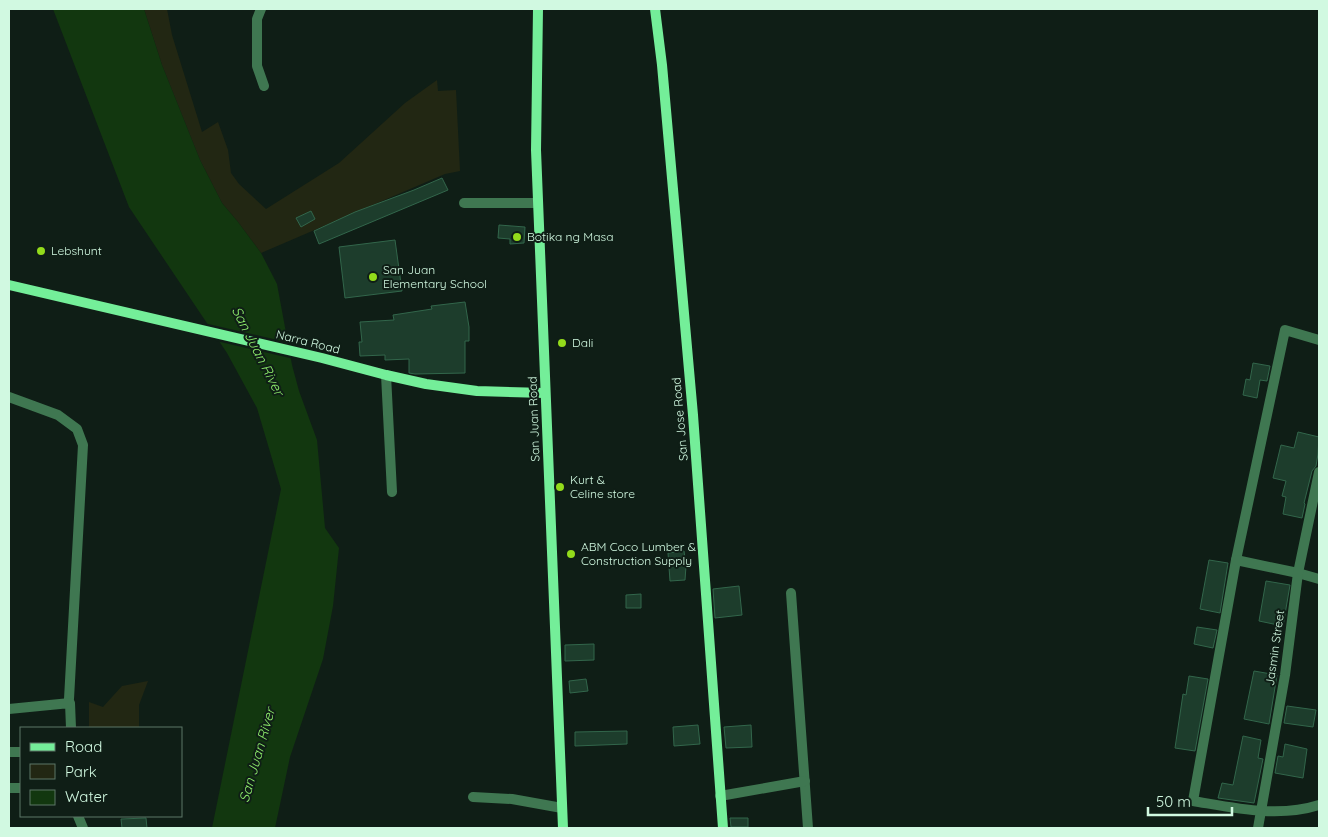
<svg xmlns="http://www.w3.org/2000/svg" width="1328" height="837" font-family="Quicksand,sans-serif">
	<rect width="100%" height="100%" fill="#0f1e16"/>
	<!-- green -->
	<g fill="#222713">
		<path d="M 144,9 L 167,9 L 172,35 L 202,132 L 218,122 L 228,150 L 231,173 L 239,184 L 266,209 L 339,163 L 405,103 L 437,80 L 438,91 L 456,90 L 460,171 L 445,174 L 261,253 L 238,222 L 222,203 L 200,160 L 162,65 Z"/>
		<path d="M 148,681 L 139,705 L 139,728 L 89,728 L 89,702 L 103,707 L 122,686 Z"/>
	</g>
	<!-- water -->
	<path fill="#12370f" d="M 53,9 L 144,9 L 162,65 L 200,160 L 222,203 L 238,222 L 261,253 L 277,284 L 292,365 L 299,391 L 317,440 L 325,528 L 339,548 L 333,606 L 323,659 L 290,757 L 275,828 L 212,828 L 281,489 L 257,408 L 227,353 L 129,207 Z"/>
	<!-- pier -->
	<path fill="#0f1e16" d="M 204,323 L 291,343 L 294,359 L 216,341 Z"/>
	<!-- building -->
	<g fill="#1d3d2c" stroke="#32664b">
		<path d="M 442,178 L 448,190 L 319,244 L 314,231 L 355,212 L 414,190 Z"/>
		<path d="M 311,211 L 315,219 L 301,227 L 296,218 Z"/>
		<path d="M 499,225 L 525,227 L 524,243 L 510,244 L 510,239 L 498,238 Z"/>
		<path d="M 395,240 L 402,291 L 345,298 L 339,247 Z"/>
		<path d="M 465,302 L 469,327 L 469,341 L 465,341 L 465,373 L 415,374 L 409,373 L 409,359 L 385,360 L 385,355 L 360,356 L 359,342 L 362,342 L 360,322 L 394,320 L 393,315 L 432,309 L 431,306 Z"/>
		<path d="M 1253,363 L 1270,366 L 1267,381 L 1260,380 L 1257,398 L 1243,395 L 1246,379 L 1250,380 Z"/>
		<path d="M 1298,432 L 1319,437 L 1318,454 L 1316,466 L 1312,471 L 1304,503 L 1305,504 L 1302,518 L 1283,514 L 1286,497 L 1282,496 L 1286,481 L 1273,478 L 1281,445 L 1294,448 Z"/>
		<path d="M 684,551 L 686,566 L 685,580 L 670,581 L 668,553 Z"/>
		<path d="M 1209,560 L 1228,563 L 1220,613 L 1200,609 Z"/>
		<path d="M 1266,581 L 1290,585 L 1283,626 L 1259,621 Z"/>
		<path d="M 739,586 L 742,615 L 715,618 L 713,589 Z"/>
		<path d="M 641,594 L 641,608 L 626,608 L 626,595 Z"/>
		<path d="M 1197,627 L 1217,630 L 1213,648 L 1194,644 Z"/>
		<path d="M 594,644 L 594,660 L 565,661 L 565,645 Z"/>
		<path d="M 1254,671 L 1277,675 L 1269,724 L 1244,719 Z"/>
		<path d="M 1189,676 L 1208,679 L 1195,751 L 1175,748 L 1183,694 L 1186,695 Z"/>
		<path d="M 586,679 L 588,691 L 570,693 L 569,681 Z"/>
		<path d="M 1287,706 L 1316,710 L 1313,727 L 1284,723 Z"/>
		<path d="M 698,725 L 700,744 L 674,746 L 673,727 Z"/>
		<path d="M 751,725 L 752,747 L 726,748 L 724,727 Z"/>
		<path d="M 627,731 L 627,744 L 575,746 L 575,732 Z"/>
		<path d="M 1243,736 L 1261,740 L 1258,758 L 1263,759 L 1254,803 L 1218,798 L 1222,783 L 1233,785 Z"/>
		<path d="M 1285,744 L 1307,749 L 1303,778 L 1275,773 L 1278,756 L 1283,757 Z"/>
		<path d="M 146,818 L 147,828 L 122,828 L 121,819 Z"/>
		<path d="M 730,818 L 748,818 L 748,827 L 731,827 Z"/>
	</g>
	<g fill="none" stroke-linecap="round" stroke-linejoin="round">
		<!-- street -->
		<g stroke="#3f7751" stroke-width="10">
			<path d="M 261,9 L 257,19 L 257,66 L 264,86"/>
			<path d="M 464,203 L 538,203"/>
			<path d="M 1319,340 L 1285,330 L 1236,560 L 1193,801 C 1235,808 1278,818 1319,805"/>
			<path d="M 386,375 L 392,492"/>
			<path d="M 9,397 L 58,415 L 77,429 L 83,445 L 69,699"/>
			<path d="M 1236,560 L 1298,573 L 1319,579"/>
			<path d="M 791,593 L 808,828"/>
			<path d="M 9,709 L 70,703 L 71,728"/>
			<path d="M 9,752 L 21,752"/>
			<path d="M 9,788 L 21,788"/>
			<path d="M 720,796 L 805,781"/>
			<path d="M 473,797 L 512,799 L 562,808"/>
			<path d="M 78,816 L 83,828"/>
			<path d="M 1258,828 L 1285,675 L 1298,573 L 1319,472"/>
		</g>
		<!-- secondary -->
		<g stroke="#74ee99" stroke-width="10">
			<path d="M 538,9 L 536,150 L 563,828"/>
			<path d="M 655,9 L 662,65 L 693,415 L 723,828"/>
			<path d="M 9,285 L 322,358 L 386,375 L 426,384 L 477,391 L 545,393"/>
		</g>
	</g>
	<!-- markers -->
	<g fill="#93db1b" stroke="#0f1e16" stroke-width="2">
		<circle cx="517" cy="237" r="5"/>
		<circle cx="41" cy="251" r="5"/>
		<circle cx="373" cy="277" r="5"/>
		<circle cx="562" cy="343" r="5"/>
		<circle cx="560" cy="487" r="5"/>
		<circle cx="571" cy="554" r="5"/>
	</g>
	<g text-anchor="middle" stroke-width="4" stroke-linejoin="round" paint-order="stroke">
		<!-- poi labels -->
		<g font-size="12" fill="#d1f9e1" stroke="#0f1e16" text-anchor="start">
			<text x="527" y="241">Botika ng Masa</text>
			<text x="51" y="255">Lebshunt</text>
			<text x="383" y="274">San Juan<tspan x="383" dy="14">Elementary School</tspan></text>
			<text x="572" y="347">Dali</text>
			<text x="570" y="484">Kurt &amp;<tspan x="570" dy="14">Celine store</tspan></text>
			<text x="581" y="551">ABM Coco Lumber &amp;<tspan x="581" dy="14">Construction Supply</tspan></text>
		</g>
		<!-- street labels -->
		<g font-size="12" fill="#d1f9e1" stroke="#0f1e16">
			<text transform="translate(308 342) rotate(14)" y="4">Narra Road</text>
			<text transform="translate(534 419) rotate(-92)" y="4">San Juan Road</text>
			<text transform="translate(680 419) rotate(-95)" y="4">San Jose Road</text>
			<text transform="translate(1275 648) rotate(-82)" y="4">Jasmin Street</text>
		</g>
		<!-- water labels -->
		<g font-size="14" font-style="italic" fill="#8eed6c" stroke="#0f1e16">
			<text transform="translate(258 351) rotate(63)" y="5">San Juan River</text>
			<text transform="translate(257 755) rotate(-74)" y="5">San Juan River</text>
		</g>
	</g>
	<!-- border -->
	<rect width="1328" height="837" fill="none" stroke="#d1f9e1" stroke-width="20"/>
	<!-- legend -->
	<rect x="20" y="727" width="162" height="90" fill="#0f1e16" stroke="#5d7667"/>
	<rect x="30" y="743" width="25" height="8" fill="#74ee99" stroke="#5d7667"/>
	<text x="65" y="752" font-size="15" fill="#d1f9e1">Road</text>
	<rect x="30" y="764" width="25" height="15" fill="#222713" stroke="#5d7667"/>
	<text x="65" y="777" font-size="15" fill="#d1f9e1">Park</text>
	<rect x="30" y="790" width="25" height="15" fill="#12370f" stroke="#5d7667"/>
	<text x="65" y="802" font-size="15" fill="#d1f9e1">Water</text>
	<!-- scale -->
	<path d="M1148 807v8h84v-8" fill="none" stroke="#d1f9e1" stroke-width="2.5"/>
	<text x="1156" y="807" font-size="15" fill="#d1f9e1" stroke="#0f1e16" stroke-width="4" paint-order="stroke">50 m</text>
</svg>
